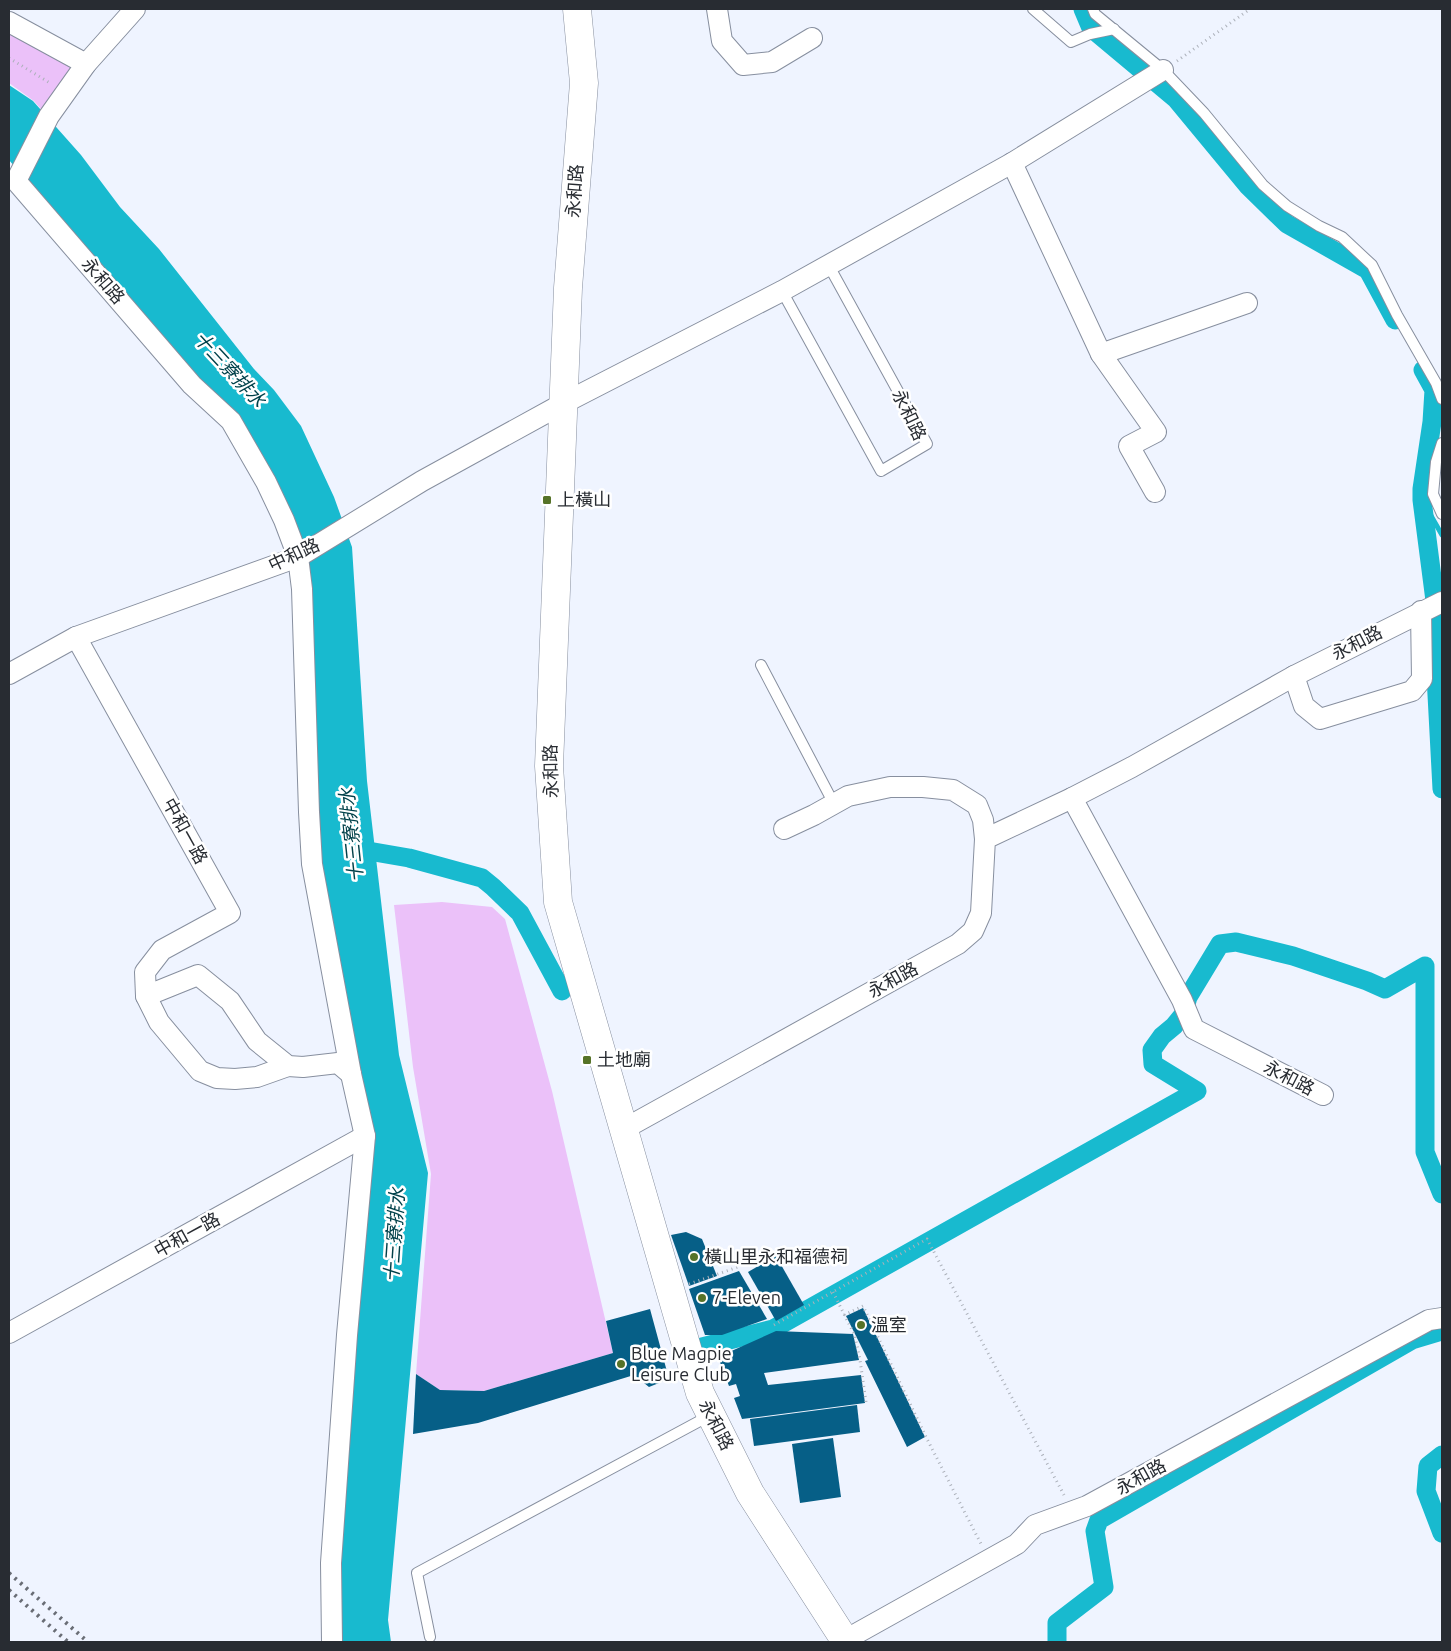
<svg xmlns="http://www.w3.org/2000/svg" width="1451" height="1651" font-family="Ubuntu,'Noto Sans TC',sans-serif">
	<rect width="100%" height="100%" fill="#eff4ff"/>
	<!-- green -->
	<g fill="#ebc1f9">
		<path d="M 9,23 L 85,64 L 47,116 L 34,101 L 9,83 Z"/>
		<path d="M 442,902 L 492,907 L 505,919 L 552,1091 L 613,1353 L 484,1391 L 440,1390 L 416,1374 L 431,1174 L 413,1067 L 394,905 Z"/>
	</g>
	<!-- water -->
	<path fill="#18bacf" d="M 9,85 L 33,101 L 81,155 L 120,207 L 159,249 L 254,369 L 274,390 L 301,426 L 334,497 L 352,547 L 367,781 L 399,1055 L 428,1173 L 388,1620 L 391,1642 L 342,1642 L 337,1563 L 372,1135 L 318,864 L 308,567 L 195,380 L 9,160 Z"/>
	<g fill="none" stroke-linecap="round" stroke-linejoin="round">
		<!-- stream -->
		<path stroke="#18bacf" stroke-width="5" d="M 1422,500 L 1442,535"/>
		<!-- canal -->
		<g stroke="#18bacf" stroke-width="19">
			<path d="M 1083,9 L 1091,28 L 1176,99 L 1248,186 L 1287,224 L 1368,270 L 1395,320"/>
			<path d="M 1423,370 L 1434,390 L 1432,422 L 1422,489 L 1422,500 L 1437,616 L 1435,657 L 1442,789"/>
			<path d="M 351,848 L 409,858 L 482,878 L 493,887 L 520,913 L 562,991"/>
			<path d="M 702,1347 L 773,1329 L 1197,1091 L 1153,1064 L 1152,1050 L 1162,1036 L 1174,1026 L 1183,1015 L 1188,997 L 1220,944 L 1236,942 L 1293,956 L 1367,981 L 1385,989 L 1425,966 L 1425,1152 L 1442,1194"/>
			<path d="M 1442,1455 L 1428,1466 L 1426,1491 L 1442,1533"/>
			<path d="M 1057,1642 L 1057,1623 L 1104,1587 L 1095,1531 L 1099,1520 L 1412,1340 L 1442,1331"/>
		</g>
	</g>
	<!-- building -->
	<g fill="#065f87">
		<path d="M 686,1232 L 702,1239 L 717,1276 L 689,1286 L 671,1235 Z"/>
		<path d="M 776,1256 L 804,1305 L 776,1321 L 748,1272 Z"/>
		<path d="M 739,1271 L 767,1319 L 722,1335 L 705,1335 L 689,1289 Z"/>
		<path d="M 863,1308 L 925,1437 L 907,1447 L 865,1361 L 868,1360 L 846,1316 Z"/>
		<path d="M 650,1309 L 669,1379 L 649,1387 L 634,1375 L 478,1423 L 413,1434 L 416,1374 L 440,1390 L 484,1391 L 613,1353 L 606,1321 Z"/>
		<path d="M 776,1331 L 853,1334 L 859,1360 L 764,1373 L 768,1385 L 861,1375 L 865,1403 L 742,1419 L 734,1398 L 740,1396 L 736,1384 L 729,1386 L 718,1357 Z"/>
		<path d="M 857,1405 L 860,1432 L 754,1446 L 750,1419 Z"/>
		<path d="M 833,1438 L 841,1497 L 800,1503 L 792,1444 Z"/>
	</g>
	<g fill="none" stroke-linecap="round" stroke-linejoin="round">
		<defs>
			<g id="lane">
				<path d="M 1033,9 L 1071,42 L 1090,34 L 1114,29"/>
				<path d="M 1093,9 L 1095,14 L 1163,70 L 1204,113 L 1263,185 L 1287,206 L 1319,226 L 1342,237 L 1372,265 L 1397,315 L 1436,383 L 1442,399"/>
				<path d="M 782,291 L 881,471 L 927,444 L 829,266"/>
				<path d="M 1442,443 L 1436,462 L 1433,494 L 1442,514"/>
				<path d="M 761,665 L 834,804"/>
				<path d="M 430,1637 L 417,1573 L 709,1416"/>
			</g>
			<g id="street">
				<path d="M 135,9 L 86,64 L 49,116 L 16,181 L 192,385 L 231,421 L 266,482 L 284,520 L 298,557 L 302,589 L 309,812 L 312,864 L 351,1074 L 365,1136 L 347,1335 L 331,1563 L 332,1642"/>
				<path d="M 717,9 L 722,41 L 743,65 L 772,62 L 812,38"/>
				<path d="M 9,22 L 86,64"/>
				<path d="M 1012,163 L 1101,354 L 1247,303"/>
				<path d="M 1101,354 L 1156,432 L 1129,446 L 1155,492"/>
				<path d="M 76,637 L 230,913 L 162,950 L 145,972 L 146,996 L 198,975 L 230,1001 L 257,1041 L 288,1066 L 303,1067 L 338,1063 L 351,1074"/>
				<path d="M 9,674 L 76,637 L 298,557 L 422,481 L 564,403 L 782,291 L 1012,163 L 1163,70"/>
				<path d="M 1294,676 L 1304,706 L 1320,719 L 1412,691 L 1422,679 L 1421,611"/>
				<path d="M 1072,798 L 1182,1000 L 1194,1029 L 1323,1095"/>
				<path d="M 784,829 L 814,815 L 848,796 L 890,787 L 923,787 L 953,790 L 977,805 L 983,820 L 985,839"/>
				<path d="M 146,996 L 159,1022 L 200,1071 L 217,1078 L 235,1079 L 257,1077 L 288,1066"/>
				<path d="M 624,1129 L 958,944 L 973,931 L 981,913 L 985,839 L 1072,798 L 1132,767 L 1294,676 L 1442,602"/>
				<path d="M 9,1333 L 365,1136"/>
				<path d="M 845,1640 L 1017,1544 L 1035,1525 L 1087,1506 L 1429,1320 L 1442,1318"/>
			</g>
			<path id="secondary" d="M 577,9 L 584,83 L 568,288 L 549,766 L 558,902 L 700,1393 L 750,1493 L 846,1642"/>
		</defs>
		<!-- lane casing -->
		<use href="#lane" stroke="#878f9f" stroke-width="12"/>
		<!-- street casing -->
		<use href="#street" stroke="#878f9f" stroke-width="22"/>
		<!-- secondary casing -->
		<use href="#secondary" stroke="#878f9f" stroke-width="29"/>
		<!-- path -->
		<g stroke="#acb1ba" stroke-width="3" stroke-dasharray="1 4" stroke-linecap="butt">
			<path d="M 9,58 L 50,83"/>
			<path d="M 1177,61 L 1250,9"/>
			<path d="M 689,1284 L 741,1266"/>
			<path d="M 833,1292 L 855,1336 L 860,1360 L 866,1402"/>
			<path d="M 844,1315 L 863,1306 L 927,1439 L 981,1544"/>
			<path d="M 774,1325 L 927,1239 L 1064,1495"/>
		</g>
		<!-- lane -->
		<use href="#lane" stroke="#fff" stroke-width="10"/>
		<!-- street -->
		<use href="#street" stroke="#fff" stroke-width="20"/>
		<!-- secondary -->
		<use href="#secondary" stroke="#fff" stroke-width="28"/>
		<!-- rail -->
		<g stroke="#696d75" stroke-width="4" stroke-dasharray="2.5 5" stroke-linecap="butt">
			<path d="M 9,1573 L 88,1642"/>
			<path d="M 9,1590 L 68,1642"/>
		</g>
	</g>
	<!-- markers -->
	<g fill="#567328" stroke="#fff" stroke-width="2">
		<rect x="542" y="495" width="10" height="10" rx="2.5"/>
		<rect x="582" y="1055" width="10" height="10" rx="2.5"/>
		<circle cx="694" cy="1257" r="5"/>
		<circle cx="702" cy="1298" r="5"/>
		<circle cx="861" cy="1325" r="5"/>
		<circle cx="621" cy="1364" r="5"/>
	</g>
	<g text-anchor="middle" stroke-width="5" stroke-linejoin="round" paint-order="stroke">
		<!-- street labels -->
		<g font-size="18" fill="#282c32" stroke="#fff">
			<text transform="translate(575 191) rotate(-86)" y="6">永和路</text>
			<text transform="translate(103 281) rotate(49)" y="6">永和路</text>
			<text transform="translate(909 415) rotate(64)" y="6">永和路</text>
			<text transform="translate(294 555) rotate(-25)" y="6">中和路</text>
			<text transform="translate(1357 643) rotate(-27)" y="6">永和路</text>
			<text transform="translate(551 771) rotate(-91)" y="6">永和路</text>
			<text transform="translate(185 831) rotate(61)" y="6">中和一路</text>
			<text transform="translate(893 980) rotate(-29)" y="6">永和路</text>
			<text transform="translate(1289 1078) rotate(27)" y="6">永和路</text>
			<text transform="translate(187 1235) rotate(-29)" y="6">中和一路</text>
			<text transform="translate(716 1425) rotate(63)" y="6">永和路</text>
			<text transform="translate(1141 1477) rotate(-29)" y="6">永和路</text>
		</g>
		<!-- poi labels -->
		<g font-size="18" fill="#282c32" stroke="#fff" text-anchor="start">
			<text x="557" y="506">上橫山</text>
			<text x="597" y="1066">土地廟</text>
			<text x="704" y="1263">橫山里永和福德祠</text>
			<text x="712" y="1304">7-Eleven</text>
			<text x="871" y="1331">溫室</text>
			<text x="631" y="1360">Blue Magpie<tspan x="631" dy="21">Leisure Club</tspan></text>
		</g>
		<!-- water labels -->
		<g font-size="19" font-style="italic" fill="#00414a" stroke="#fff">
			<text transform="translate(230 369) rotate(47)" y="7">十三寮排水</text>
			<text transform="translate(351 835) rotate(-96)" y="7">十三寮排水</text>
			<text transform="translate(394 1235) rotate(-86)" y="7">十三寮排水</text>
		</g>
	</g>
	<!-- border -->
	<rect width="1451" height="1651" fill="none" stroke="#282c32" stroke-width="20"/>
</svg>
